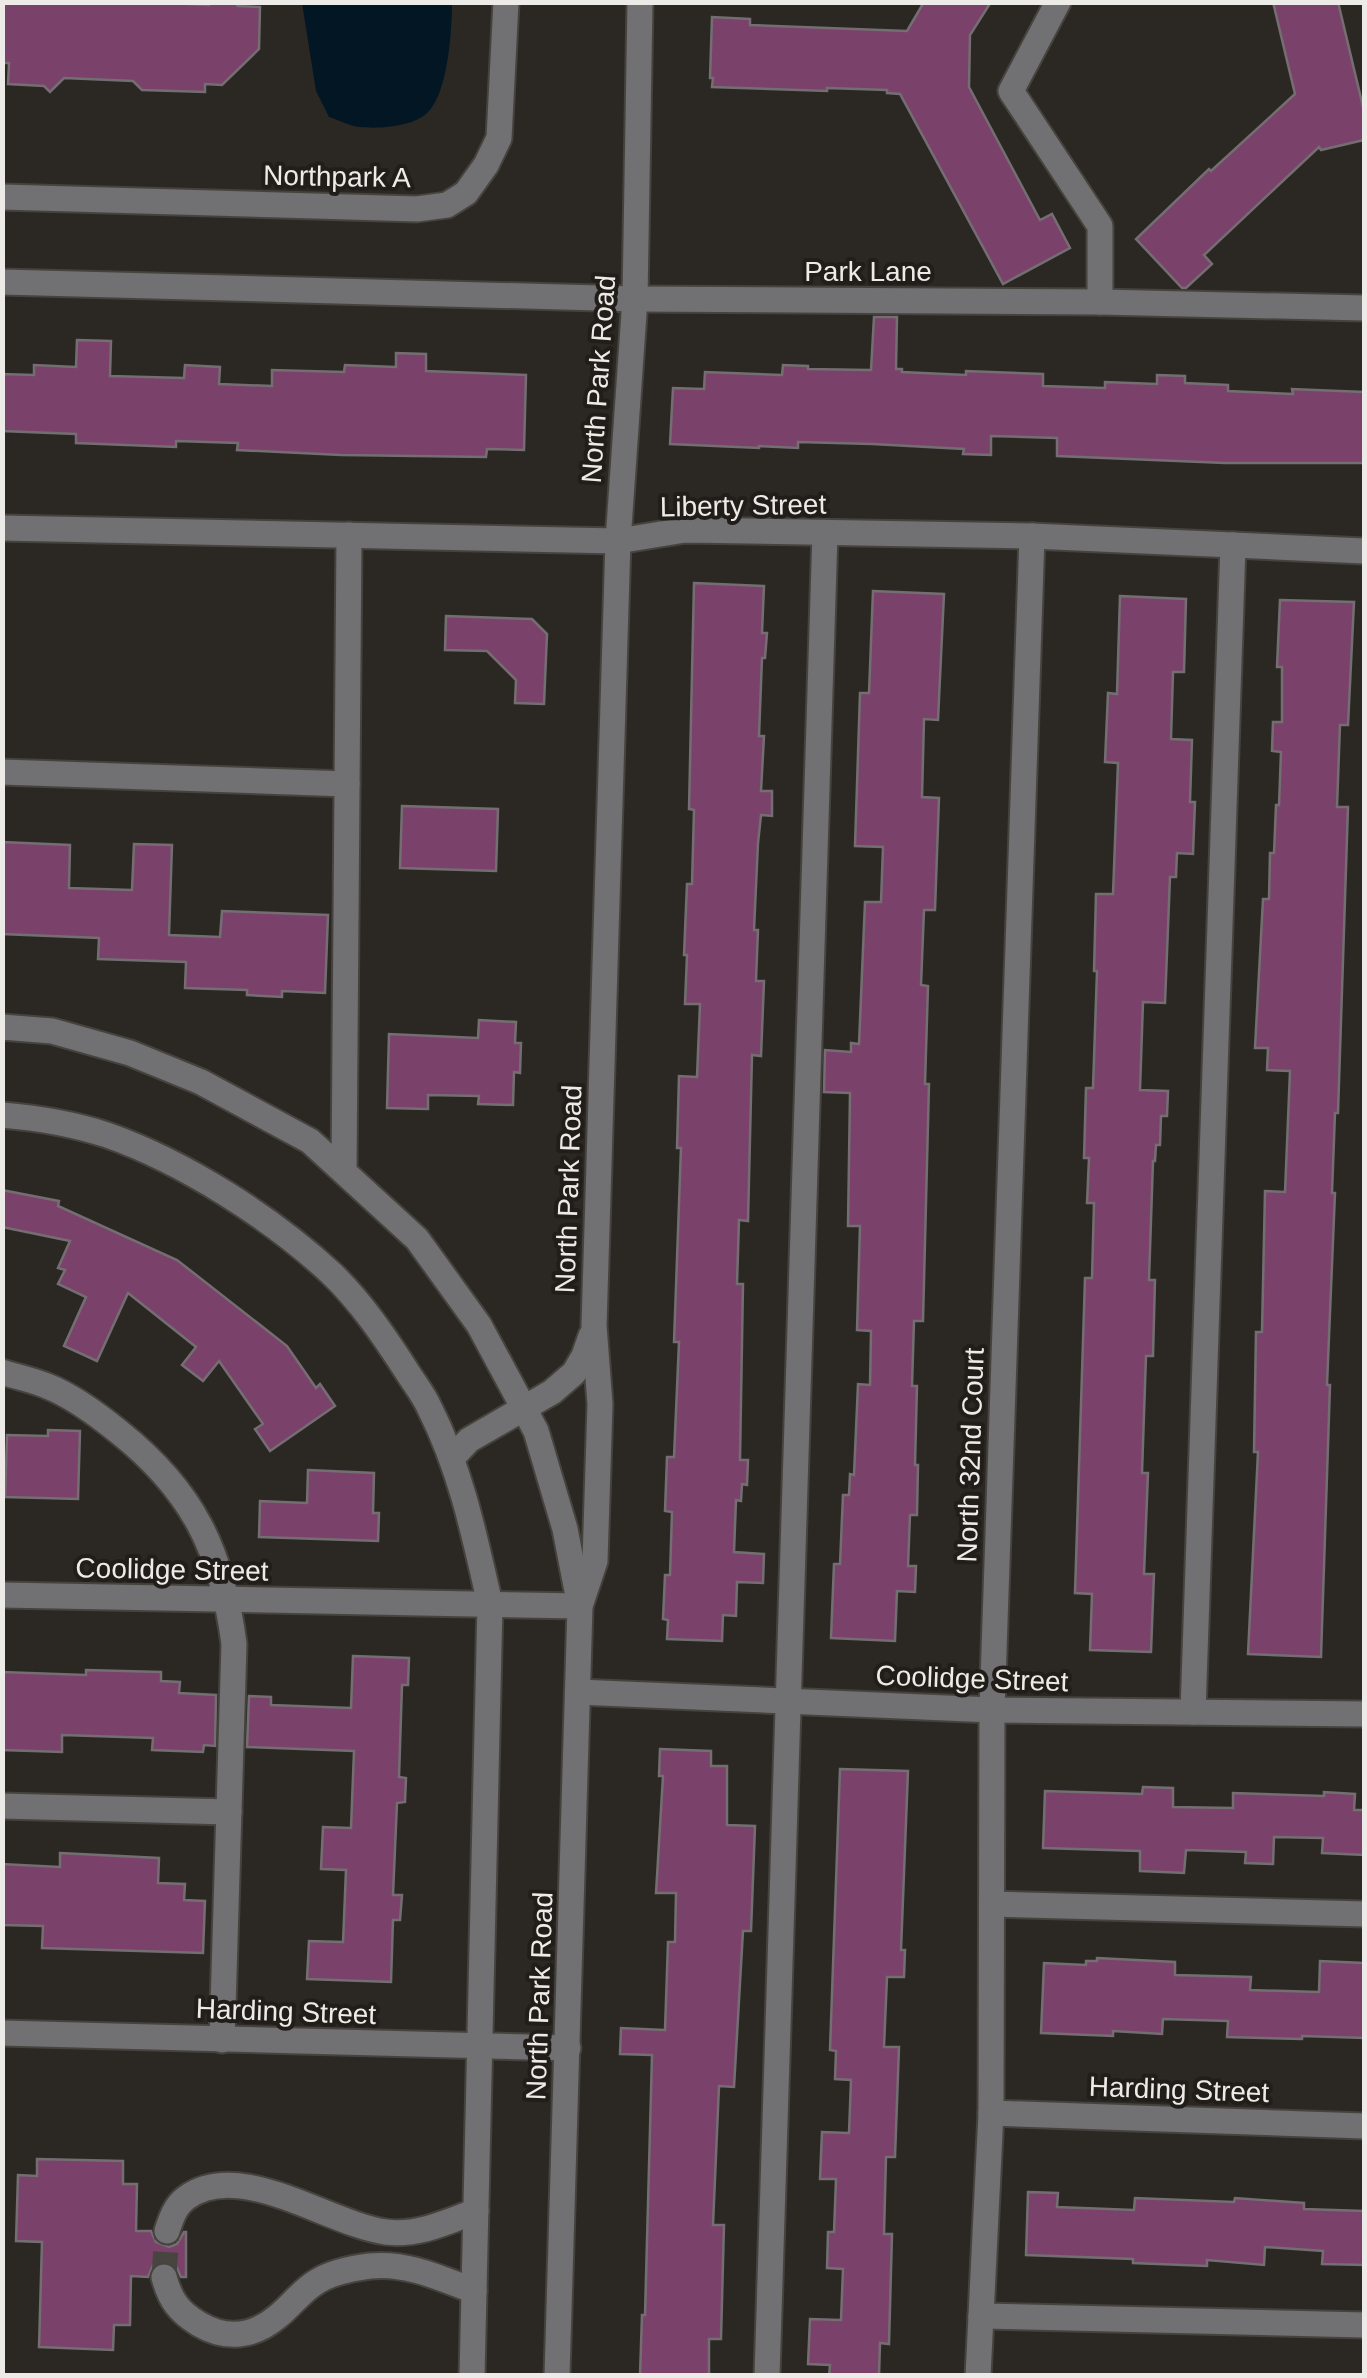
<svg xmlns="http://www.w3.org/2000/svg" width="1367" height="2378" font-family="Arial,sans-serif">
	<rect width="100%" height="100%" fill="#2b2823"/>
	<!-- water -->
	<path fill="#031624" d="M 302,3 L 452,3 C 452,30 448,91 429,111 C 415,127 379,129 360,127 C 349,126 339,120 329,117 L 316,91 Z"/>
	<!-- building -->
	<g fill="#7a426a" stroke="#746e72" stroke-width="2.5">
		<path d="M 2,2 L 143,2 L 209,5 L 211,2 L 234,2 L 238,6 L 260,7 L 259,49 L 222,85 L 205,84 L 205,92 L 142,90 L 133,81 L 64,78 L 50,92 L 44,86 L 8,84 L 9,63 L 2,63 Z"/>
		<path d="M 924,2 L 991,2 L 970,35 L 969,87 L 1040,220 L 1052,214 L 1070,248 L 1003,284 L 900,94 L 887,93 L 887,90 L 827,88 L 827,91 L 712,87 L 713,78 L 710,78 L 712,17 L 750,19 L 750,25 L 907,31 Z"/>
		<path d="M 1273,2 L 1338,2 L 1364,111 L 1364,140 L 1321,150 L 1319,147 L 1204,255 L 1212,264 L 1186,288 L 1182,288 L 1136,239 L 1209,169 L 1211,171 L 1295,94 Z"/>
		<path d="M 874,317 L 897,317 L 896,369 L 902,369 L 902,372 L 966,375 L 966,371 L 1043,374 L 1043,386 L 1105,388 L 1105,382 L 1157,384 L 1157,375 L 1185,376 L 1185,383 L 1228,385 L 1228,391 L 1293,394 L 1292,389 L 1364,392 L 1364,463 L 1225,463 L 1057,456 L 1057,438 L 991,436 L 991,455 L 963,454 L 964,449 L 872,444 L 798,442 L 798,448 L 759,446 L 759,448 L 670,444 L 673,388 L 704,389 L 705,372 L 782,375 L 783,365 L 808,366 L 808,369 L 871,370 Z"/>
		<path d="M 77,340 L 111,341 L 110,376 L 184,378 L 185,365 L 220,367 L 219,384 L 272,386 L 272,370 L 344,372 L 345,365 L 396,367 L 396,353 L 426,354 L 426,371 L 526,375 L 524,450 L 487,449 L 486,457 L 341,455 L 237,450 L 238,443 L 176,441 L 176,447 L 76,443 L 76,434 L 2,431 L 2,374 L 34,375 L 34,365 L 76,367 Z"/>
		<path d="M 694,583 L 764,586 L 762,633 L 767,633 L 765,658 L 762,658 L 759,736 L 764,736 L 761,791 L 772,791 L 772,816 L 761,815 L 758,843 L 754,930 L 758,930 L 756,981 L 764,981 L 761,1056 L 752,1055 L 748,1221 L 739,1220 L 737,1284 L 743,1284 L 740,1460 L 748,1460 L 747,1485 L 742,1484 L 741,1501 L 736,1500 L 734,1552 L 764,1554 L 763,1583 L 737,1582 L 736,1616 L 723,1615 L 722,1641 L 667,1639 L 668,1620 L 663,1619 L 665,1575 L 670,1575 L 672,1512 L 665,1511 L 667,1457 L 674,1457 L 679,1342 L 674,1342 L 681,1148 L 677,1148 L 679,1076 L 697,1077 L 700,1004 L 685,1004 L 687,955 L 684,955 L 687,884 L 692,884 L 694,810 L 689,809 Z"/>
		<path d="M 873,591 L 944,594 L 938,720 L 924,719 L 922,797 L 939,798 L 935,910 L 924,910 L 921,985 L 928,986 L 925,1084 L 929,1084 L 923,1321 L 914,1321 L 912,1386 L 917,1386 L 915,1465 L 918,1465 L 917,1515 L 910,1515 L 908,1566 L 916,1566 L 915,1592 L 897,1591 L 895,1641 L 831,1638 L 834,1564 L 840,1564 L 843,1495 L 849,1495 L 850,1474 L 854,1475 L 858,1384 L 870,1385 L 871,1331 L 857,1330 L 860,1226 L 848,1226 L 850,1093 L 824,1092 L 825,1050 L 851,1052 L 851,1043 L 859,1044 L 865,902 L 881,902 L 883,847 L 855,846 L 860,693 L 869,693 Z"/>
		<path d="M 1120,596 L 1186,599 L 1184,672 L 1173,672 L 1171,739 L 1192,740 L 1190,802 L 1195,802 L 1193,854 L 1177,853 L 1176,877 L 1170,877 L 1165,1003 L 1143,1002 L 1140,1090 L 1168,1091 L 1167,1116 L 1161,1116 L 1160,1145 L 1156,1145 L 1155,1161 L 1153,1161 L 1149,1280 L 1155,1280 L 1153,1356 L 1146,1356 L 1142,1473 L 1148,1473 L 1144,1574 L 1154,1574 L 1151,1652 L 1090,1650 L 1092,1594 L 1075,1593 L 1085,1278 L 1092,1278 L 1094,1203 L 1087,1203 L 1089,1158 L 1084,1158 L 1086,1088 L 1093,1088 L 1097,971 L 1094,971 L 1096,894 L 1113,894 L 1118,763 L 1105,762 L 1108,693 L 1117,694 Z"/>
		<path d="M 1280,600 L 1354,602 L 1348,725 L 1340,725 L 1337,807 L 1348,807 L 1338,1113 L 1335,1113 L 1332,1193 L 1335,1193 L 1327,1385 L 1330,1385 L 1321,1657 L 1248,1654 L 1258,1452 L 1254,1452 L 1256,1332 L 1262,1332 L 1265,1191 L 1285,1192 L 1290,1071 L 1267,1070 L 1268,1048 L 1255,1048 L 1263,899 L 1269,899 L 1270,853 L 1274,853 L 1276,805 L 1279,805 L 1281,752 L 1272,751 L 1273,722 L 1282,722 L 1282,667 L 1277,667 Z"/>
		<path d="M 446,616 L 532,619 L 547,634 L 544,704 L 515,703 L 516,680 L 487,651 L 445,650 Z"/>
		<path d="M 402,806 L 498,809 L 496,871 L 400,868 Z"/>
		<path d="M 2,842 L 70,845 L 69,888 L 132,890 L 134,844 L 172,845 L 169,935 L 220,937 L 222,911 L 328,915 L 325,993 L 282,991 L 282,997 L 247,995 L 247,990 L 185,988 L 186,962 L 98,959 L 99,938 L 2,934 Z"/>
		<path d="M 479,1020 L 516,1022 L 515,1043 L 521,1043 L 520,1073 L 514,1072 L 513,1105 L 478,1104 L 479,1096 L 428,1095 L 428,1109 L 387,1108 L 389,1034 L 478,1038 Z"/>
		<path d="M 2,1190 L 59,1201 L 58,1206 L 177,1260 L 287,1346 L 316,1388 L 320,1384 L 335,1406 L 270,1451 L 255,1429 L 263,1424 L 219,1361 L 203,1381 L 182,1365 L 196,1347 L 128,1293 L 97,1361 L 64,1346 L 86,1297 L 58,1284 L 65,1270 L 58,1268 L 70,1241 L 2,1227 Z"/>
		<path d="M 48,1430 L 80,1431 L 78,1499 L 5,1497 L 7,1435 L 48,1436 Z"/>
		<path d="M 308,1470 L 374,1473 L 373,1513 L 379,1513 L 378,1541 L 259,1537 L 260,1501 L 307,1503 Z"/>
		<path d="M 353,1656 L 409,1658 L 408,1685 L 402,1685 L 399,1777 L 406,1778 L 405,1802 L 397,1803 L 393,1895 L 402,1895 L 400,1920 L 393,1920 L 391,1982 L 307,1979 L 309,1941 L 343,1942 L 346,1870 L 321,1869 L 323,1827 L 351,1828 L 354,1751 L 247,1747 L 249,1696 L 271,1697 L 271,1705 L 351,1708 Z"/>
		<path d="M 86,1670 L 161,1672 L 161,1681 L 180,1682 L 179,1693 L 216,1695 L 215,1746 L 204,1745 L 203,1752 L 152,1750 L 153,1738 L 62,1735 L 62,1752 L 2,1750 L 2,1672 L 86,1675 Z"/>
		<path d="M 660,1749 L 711,1751 L 711,1766 L 727,1766 L 727,1825 L 755,1826 L 751,1931 L 743,1931 L 734,2087 L 719,2086 L 713,2225 L 724,2225 L 721,2339 L 709,2339 L 709,2376 L 640,2376 L 642,2315 L 645,2315 L 652,2055 L 620,2054 L 621,2028 L 665,2030 L 668,1942 L 675,1942 L 676,1893 L 656,1893 L 663,1776 L 659,1776 Z"/>
		<path d="M 840,1769 L 908,1771 L 901,1950 L 905,1950 L 904,1977 L 887,1977 L 884,2047 L 899,2047 L 895,2157 L 886,2157 L 884,2234 L 892,2234 L 889,2344 L 880,2343 L 879,2376 L 829,2376 L 830,2365 L 808,2364 L 810,2319 L 841,2320 L 843,2269 L 827,2268 L 828,2232 L 834,2232 L 836,2179 L 820,2179 L 822,2132 L 849,2133 L 851,2080 L 835,2079 L 836,2051 L 830,2050 Z"/>
		<path d="M 1143,1787 L 1173,1788 L 1173,1807 L 1233,1808 L 1233,1793 L 1324,1796 L 1324,1792 L 1355,1794 L 1354,1810 L 1364,1810 L 1364,1855 L 1322,1853 L 1323,1838 L 1274,1837 L 1273,1864 L 1245,1863 L 1246,1852 L 1186,1850 L 1184,1873 L 1140,1871 L 1140,1851 L 1043,1848 L 1045,1791 L 1142,1794 Z"/>
		<path d="M 60,1853 L 159,1858 L 158,1883 L 185,1884 L 184,1900 L 205,1901 L 203,1953 L 42,1948 L 43,1926 L 2,1925 L 2,1864 L 60,1867 Z"/>
		<path d="M 1097,1958 L 1175,1962 L 1175,1975 L 1251,1977 L 1250,1990 L 1319,1992 L 1320,1961 L 1364,1963 L 1364,2038 L 1302,2036 L 1302,2039 L 1227,2037 L 1228,2021 L 1163,2019 L 1162,2034 L 1113,2031 L 1113,2036 L 1041,2033 L 1044,1963 L 1086,1965 L 1086,1961 L 1097,1961 Z"/>
		<path d="M 37,2159 L 123,2161 L 123,2184 L 137,2184 L 136,2231 L 151,2231 L 156,2242 L 169,2247 L 177,2244 L 184,2232 L 186,2232 L 186,2277 L 181,2277 L 176,2266 L 167,2261 L 153,2265 L 148,2277 L 131,2276 L 130,2325 L 114,2325 L 113,2350 L 39,2347 L 42,2242 L 16,2241 L 18,2175 L 37,2176 Z"/>
		<path d="M 1028,2192 L 1058,2193 L 1057,2207 L 1134,2210 L 1135,2198 L 1234,2202 L 1235,2198 L 1304,2203 L 1304,2209 L 1364,2211 L 1364,2265 L 1322,2264 L 1323,2251 L 1265,2247 L 1264,2265 L 1207,2260 L 1207,2266 L 1133,2263 L 1133,2259 L 1026,2255 Z"/>
	</g>
	<g fill="none" stroke-linecap="round" stroke-linejoin="round">
		<!-- minor-tunnel -->
		<path stroke="#484541" stroke-width="25" stroke-dasharray="25 12" stroke-linecap="butt" d="M 164,2277 L 167,2231"/>
		<defs>
			<g id="minor">
				<path d="M 1058,2 L 1011,91 L 1100,226 L 1100,302"/>
				<path d="M 2,197 L 417,209 L 447,205 L 466,193 L 486,165 L 499,138 L 506,2"/>
				<path d="M 2,282 L 635,299 L 1100,302 L 1364,308"/>
				<path d="M 2,528 L 618,541 L 685,530 L 1032,536 L 1364,551"/>
				<path d="M 2,772 L 347,784"/>
				<path d="M 2,1027 L 52,1031 L 130,1053 L 201,1082 L 310,1141 L 417,1239 L 479,1325 L 536,1431 L 565,1529 L 579,1601"/>
				<path d="M 2,1115 C 37,1118 74,1124 107,1135 C 184,1162 272,1218 332,1274 C 361,1302 384,1336 406,1370 C 414,1383 424,1395 430,1409 C 461,1470 475,1538 490,1604 L 472,2376"/>
				<path d="M 344,1172 L 349,535"/>
				<path d="M 2,1372 C 17,1377 33,1380 47,1386 C 73,1396 98,1415 119,1432 C 193,1491 222,1551 234,1644 L 222,2040"/>
				<path d="M 452,1458 L 469,1440 L 552,1392 L 574,1373 L 584,1356 L 591,1336"/>
				<path d="M 2,1595 L 580,1606"/>
				<path d="M 578,1692 L 992,1710 L 1364,1714"/>
				<path d="M 1193,1712 L 1233,545"/>
				<path d="M 2,1806 L 229,1812"/>
				<path d="M 992,1904 L 1364,1914"/>
				<path d="M 2,2033 L 568,2048"/>
				<path d="M 991,2113 L 1364,2126"/>
				<path d="M 167,2231 C 171,2219 175,2206 186,2198 C 240,2158 328,2224 386,2232 C 418,2236 447,2222 476,2211"/>
				<path d="M 164,2277 C 170,2300 179,2312 199,2324 C 226,2340 253,2337 277,2317 C 291,2306 302,2290 318,2281 C 331,2273 354,2268 370,2266 C 406,2262 440,2278 474,2291"/>
				<path d="M 981,2316 L 1364,2325"/>
				<path d="M 557,2376 L 580,1606 L 595,1561 L 600,1404 L 594,1326 L 618,541 L 635,299 L 640,2"/>
				<path d="M 767,2376 L 825,533"/>
				<path d="M 978,2376 L 991,2113 L 992,1710 L 1032,536"/>
			</g>
		</defs>
		<!-- minor casing -->
		<use href="#minor" stroke="#46433f" stroke-width="29"/>
		<!-- minor -->
		<use href="#minor" stroke="#717072" stroke-width="25"/>
	</g>
	<g text-anchor="middle" stroke-width="8" stroke-linejoin="round" paint-order="stroke">
		<!-- street labels -->
		<g font-size="28" fill="#edebe8" stroke="#211e1a">
			<text transform="translate(337 176) rotate(1)" y="10">Northpark A</text>
			<text x="868" y="281">Park Lane</text>
			<text transform="translate(598 379) rotate(-86)" y="10">North Park Road</text>
			<text transform="translate(743 505) rotate(-1)" y="10">Liberty Street</text>
			<text transform="translate(568 1189) rotate(-88)" y="10">North Park Road</text>
			<text transform="translate(970 1455) rotate(-88)" y="10">North 32nd Court</text>
			<text transform="translate(172 1569) rotate(1)" y="10">Coolidge Street</text>
			<text transform="translate(972 1678) rotate(2)" y="10">Coolidge Street</text>
			<text transform="translate(539 1996) rotate(-88)" y="10">North Park Road</text>
			<text transform="translate(286 2011) rotate(2)" y="10">Harding Street</text>
			<text transform="translate(1179 2089) rotate(2)" y="10">Harding Street</text>
		</g>
	</g>
	<!-- border -->
	<rect width="1367" height="2378" fill="none" stroke="#edebe8" stroke-width="10"/>
</svg>
